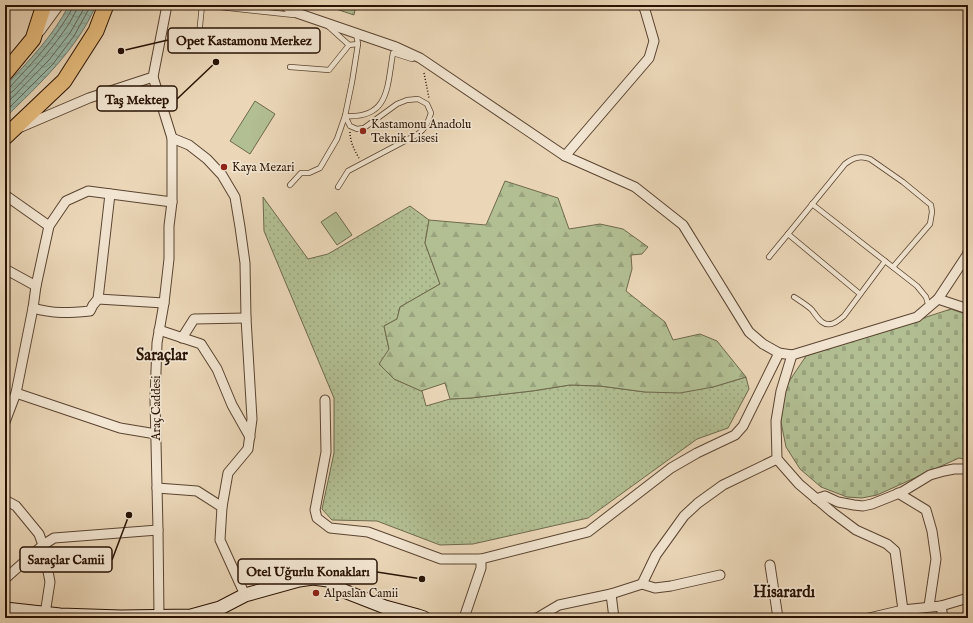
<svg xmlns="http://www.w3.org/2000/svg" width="973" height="623" font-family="'IM FELL English',serif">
	<defs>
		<pattern id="grass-dots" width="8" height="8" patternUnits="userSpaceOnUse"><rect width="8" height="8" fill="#b2bf93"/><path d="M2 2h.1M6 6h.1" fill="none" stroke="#99a37d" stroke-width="1.8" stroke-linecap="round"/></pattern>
		<pattern id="forest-firs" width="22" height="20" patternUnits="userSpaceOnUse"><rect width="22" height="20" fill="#b2bf93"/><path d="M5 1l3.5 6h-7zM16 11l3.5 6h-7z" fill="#99a37d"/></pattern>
		<pattern id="cemetery-stones" width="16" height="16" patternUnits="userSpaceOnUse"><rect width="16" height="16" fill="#b2bf93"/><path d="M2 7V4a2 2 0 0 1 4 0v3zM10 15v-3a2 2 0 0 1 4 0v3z" fill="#99a37d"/></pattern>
		<pattern id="park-crowns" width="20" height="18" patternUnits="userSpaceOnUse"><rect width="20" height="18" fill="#b2bf93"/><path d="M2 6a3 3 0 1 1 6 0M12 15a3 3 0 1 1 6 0" fill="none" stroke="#99a37d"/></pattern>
		<pattern id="water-waves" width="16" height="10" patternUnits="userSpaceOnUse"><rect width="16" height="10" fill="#99baac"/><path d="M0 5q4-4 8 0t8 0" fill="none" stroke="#849f92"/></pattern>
	</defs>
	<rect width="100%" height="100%" fill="#ebd7b8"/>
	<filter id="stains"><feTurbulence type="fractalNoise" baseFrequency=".005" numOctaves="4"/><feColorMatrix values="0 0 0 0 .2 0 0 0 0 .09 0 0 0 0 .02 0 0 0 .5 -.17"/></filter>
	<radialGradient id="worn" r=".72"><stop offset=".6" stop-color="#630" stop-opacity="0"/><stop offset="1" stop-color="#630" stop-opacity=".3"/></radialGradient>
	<!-- grass -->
	<path fill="url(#grass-dots)" stroke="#6e694c" d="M 263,197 L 308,259 L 328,254 L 410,206 L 429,220 L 425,243 L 440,284 L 400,307 L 397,319 L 384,326 L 389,349 L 394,379 L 422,391 L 426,406 L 450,399 L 471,398 L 532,391 L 570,385 L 600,386 L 645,392 L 713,387 L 746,377 L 749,389 L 728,428 L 697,439 L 588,518 L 473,544 L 440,545 L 377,521 L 332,520 L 322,509 L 334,453 L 334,398 L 264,231 Z"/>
	<!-- forest -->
	<path fill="url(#forest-firs)" stroke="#6e694c" d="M 505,181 L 558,198 L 569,229 L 600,224 L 623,229 L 648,247 L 642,254 L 631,255 L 632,269 L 626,291 L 665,322 L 673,340 L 700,334 L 717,341 L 746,377 L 713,387 L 680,393 L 645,392 L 600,386 L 570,385 L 532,391 L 471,398 L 450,399 L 445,383 L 421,391 L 394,379 L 379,364 L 389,349 L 384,326 L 397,319 L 400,307 L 440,284 L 425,243 L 429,220 L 486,225 Z"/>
	<!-- cemetery -->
	<path fill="url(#cemetery-stones)" stroke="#6e694c" d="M 951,309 L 968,315 L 968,460 L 959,458 L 877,495 L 862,498 L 847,497 L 821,487 L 800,469 L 786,447 L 781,422 L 784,394 L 788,383 L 806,356 Z"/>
	<!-- park -->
	<path fill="url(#park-crowns)" stroke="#6e694c" d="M 324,5 L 356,5 L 354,15 Z"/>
	<!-- garden -->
	<g fill="#b2bf93" stroke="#6e694c">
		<path d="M 255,101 L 275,114 L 250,154 L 230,141 Z"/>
		<path d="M 336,212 L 352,235 L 337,245 L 321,222 Z"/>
	</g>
	<!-- water -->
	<path fill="url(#water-waves)" stroke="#6c7769" d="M 69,5 L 96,5 C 77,50 39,84 5,118 L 5,86 C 29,61 53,36 69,5 Z"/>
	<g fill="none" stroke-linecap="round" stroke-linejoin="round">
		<!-- shore -->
		<g stroke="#616658" stroke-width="1">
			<path d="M 5,88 L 10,87 C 29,66 49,46 64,22 C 67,17 72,11 73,5"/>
			<path d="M 5,93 L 10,93 L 13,91 C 34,69 54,47 70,22 C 73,16 77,11 78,5"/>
			<path d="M 5,105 L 49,60 L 70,33 L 86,5"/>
			<path d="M 5,112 L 53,64 L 74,36 L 91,5"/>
		</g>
		<defs>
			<g id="service">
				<path d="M 328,26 L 349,45"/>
				<path d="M 198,46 L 202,5 L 294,15"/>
				<path d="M 290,67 L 329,70 L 349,45 L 358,44"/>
				<path d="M 290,185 L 301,173 L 309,173 L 320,168 L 337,139 L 345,116 L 352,82 L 358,44 L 356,33"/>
				<path d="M 338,187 L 348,171 L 418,134 C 426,128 428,122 431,113 L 427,104 L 418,99 L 407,100 L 397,104 L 364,128 L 357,129 L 350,126 L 345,116 C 390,119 387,86 393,53 L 412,59"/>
				<path d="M 812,204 L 917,286 L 926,297 L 929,307"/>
				<path d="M 788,234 L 860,294"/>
				<path d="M 769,257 L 788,234 L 845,164 C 853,158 860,155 870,159 L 903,182 L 931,205 L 932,212 L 930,224 L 893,267"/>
				<path d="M 794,297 C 800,301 807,305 812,310 C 815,314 818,319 822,322 C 830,328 838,321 844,316 L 885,261"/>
			</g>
			<g id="minor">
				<path d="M 284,5 L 294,12 L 396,47 L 420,58 L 565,156 L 635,187 L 683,225 L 749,332 L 763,344 L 779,353 L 792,355 L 917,317 L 938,299 L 967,255 L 968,252"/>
				<path d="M 40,31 L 59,5"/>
				<path d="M 153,77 L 172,138 L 172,202 L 169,226 L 169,259 L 164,303 L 157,343 L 155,399 L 158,530 L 159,616"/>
				<path d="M 21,127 L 89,98 L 153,77 L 167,5"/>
				<path d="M 172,138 L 189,145 L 207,159 L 222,175 L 235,197 L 240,227 L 245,263 L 246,318 L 252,419 L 248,449 L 228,473 L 222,507 L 220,540 L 245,595"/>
				<path d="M 565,156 L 649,58 L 654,41 L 645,10 L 642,5"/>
				<path d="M 5,195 L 49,226"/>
				<path d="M 5,269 L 36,286"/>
				<path d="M 98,299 L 110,194"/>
				<path d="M 938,299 L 968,309"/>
				<path d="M 33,308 C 54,314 68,313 90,311 L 93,305 L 98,299 L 164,303"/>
				<path d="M 159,330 L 201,344 L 217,369 L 232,405 L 250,437"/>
				<path d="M 182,338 L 194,319 L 246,318"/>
				<path d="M 792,355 L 781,391 L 776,421 L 777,459 L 799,484 L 832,512 L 856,530 L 887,544 L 895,551 L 903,610"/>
				<path d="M 16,393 L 120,428 L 156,434"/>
				<path d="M 325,400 L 326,452 L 315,510 L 317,518 L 330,528 L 368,532 L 441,559 L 481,559 L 588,532 L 671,468 L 697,453 L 735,435 L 743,426 L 779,353"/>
				<path d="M 5,422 L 16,393 L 33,308 L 36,286 L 49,226 L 66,201 L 88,191 L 172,202"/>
				<path d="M 157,488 L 197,491 L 222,507"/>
				<path d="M 898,493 L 926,510 L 932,531 L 936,559 L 929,606"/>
				<path d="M 816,499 L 825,496 L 838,502 L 854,505 L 863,506 L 872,504 L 902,492 L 930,475 L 944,471 L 954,469 L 968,469"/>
				<path d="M 5,500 L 16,506 L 39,534 L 43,545 L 50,582 L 45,614"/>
				<path d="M 770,565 L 778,618"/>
				<path d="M 6,578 L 43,545 L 54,538 L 158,530"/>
				<path d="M 642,584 L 656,555 L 684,516 L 698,503 L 723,485 L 777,459"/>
				<path d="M 611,594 L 614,618"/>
				<path d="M 941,606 L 943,618"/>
				<path d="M 464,618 L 481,568 L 481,559"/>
				<path d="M 537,618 L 559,605 L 611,594 L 642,584 L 655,588 L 671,586 L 720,575"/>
				<path d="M 869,618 L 903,610 L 941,606 L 968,598"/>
			</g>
			<path id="secondary" d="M 5,609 L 60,615 L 121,617 L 191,616 L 220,608 L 245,595 L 299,580 L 313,578 L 328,580 L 344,591 L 385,607 L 418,616 L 424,618"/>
			<g id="primary">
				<path d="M 5,73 L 33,39 L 44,5"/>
				<path d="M 5,137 L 64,81 L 96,31 L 106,5"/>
			</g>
		</defs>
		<!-- service casing -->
		<use href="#service" stroke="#5a4431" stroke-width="6"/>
		<!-- minor casing -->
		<use href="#minor" stroke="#5a4431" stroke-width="11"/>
		<!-- secondary casing -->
		<use href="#secondary" stroke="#291304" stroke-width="15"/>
		<!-- primary casing -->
		<use href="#primary" stroke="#291304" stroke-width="17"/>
		<!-- path -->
		<g stroke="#291304" stroke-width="1.5" stroke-dasharray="1 2" stroke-linecap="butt">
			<path d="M 424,73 L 429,98"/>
			<path d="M 350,132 C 350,141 354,150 359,158"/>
		</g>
		<!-- service -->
		<use href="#service" stroke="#f2e5d1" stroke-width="4.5"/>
		<!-- minor -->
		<use href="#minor" stroke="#f2e5d1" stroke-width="9"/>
		<!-- secondary -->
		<use href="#secondary" stroke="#f2e5d1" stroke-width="13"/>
		<!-- primary -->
		<use href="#primary" stroke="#e6bc7c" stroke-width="15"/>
	</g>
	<!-- markers -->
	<g fill="#8f2418" stroke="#f2e5d1" stroke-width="1.5">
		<circle cx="363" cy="131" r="4"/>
		<circle cx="224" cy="167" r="4"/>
		<circle cx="316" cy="593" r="4"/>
	</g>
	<g text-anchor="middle" stroke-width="3.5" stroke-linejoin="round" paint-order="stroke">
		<!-- poi labels -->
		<g font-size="12" fill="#291304" stroke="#f2e5d1" text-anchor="start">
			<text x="371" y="128">Kastamonu Anadolu<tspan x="371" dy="14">Teknik Lisesi</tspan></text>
			<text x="232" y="171">Kaya Mezari</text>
			<text x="324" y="597">Alpaslan Camii</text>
		</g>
		<!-- street labels -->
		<g font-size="12" fill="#291304" stroke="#f2e5d1">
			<text transform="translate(156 408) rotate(-90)" y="4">Araç Caddesi</text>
		</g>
		<!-- district labels -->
		<g font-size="16" font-weight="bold" fill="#291304" stroke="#f2e5d1">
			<text x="162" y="360">Saraçlar</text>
			<text x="784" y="597">Hisarardı</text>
		</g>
	</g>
	<!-- callouts -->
	<path fill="none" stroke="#291304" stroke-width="1.5" d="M121 51L168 40M216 62L177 99M129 515L112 560M422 579L377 572"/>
	<g fill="#291304" stroke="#f2e5d1" stroke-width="1.5">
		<circle cx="121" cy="51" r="4"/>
		<circle cx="216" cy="62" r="4"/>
		<circle cx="129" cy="515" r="4"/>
		<circle cx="422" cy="579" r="4"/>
	</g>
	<g fill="#f2e5d1" stroke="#291304" stroke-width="1.5">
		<rect x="168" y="28" width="152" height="25" rx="4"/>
		<rect x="97" y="86" width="80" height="25" rx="4"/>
		<rect x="20" y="547" width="92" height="25" rx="4"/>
		<rect x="238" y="559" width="139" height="25" rx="4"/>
	</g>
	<g font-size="13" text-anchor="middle" font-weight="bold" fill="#291304">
		<text x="244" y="45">Opet Kastamonu Merkez</text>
		<text x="137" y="104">Taş Mektep</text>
		<text x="66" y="564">Saraçlar Camii</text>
		<text x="308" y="576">Otel Uğurlu Konakları</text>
	</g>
	<!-- margin -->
	<rect width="973" height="623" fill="none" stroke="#ebd7b8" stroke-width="20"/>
	<rect x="6" y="6" width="961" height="611" fill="none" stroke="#291304" stroke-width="2"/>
	<rect x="10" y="10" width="953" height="603" fill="none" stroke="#291304"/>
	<rect width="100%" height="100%" filter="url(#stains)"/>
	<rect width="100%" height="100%" fill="url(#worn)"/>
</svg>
